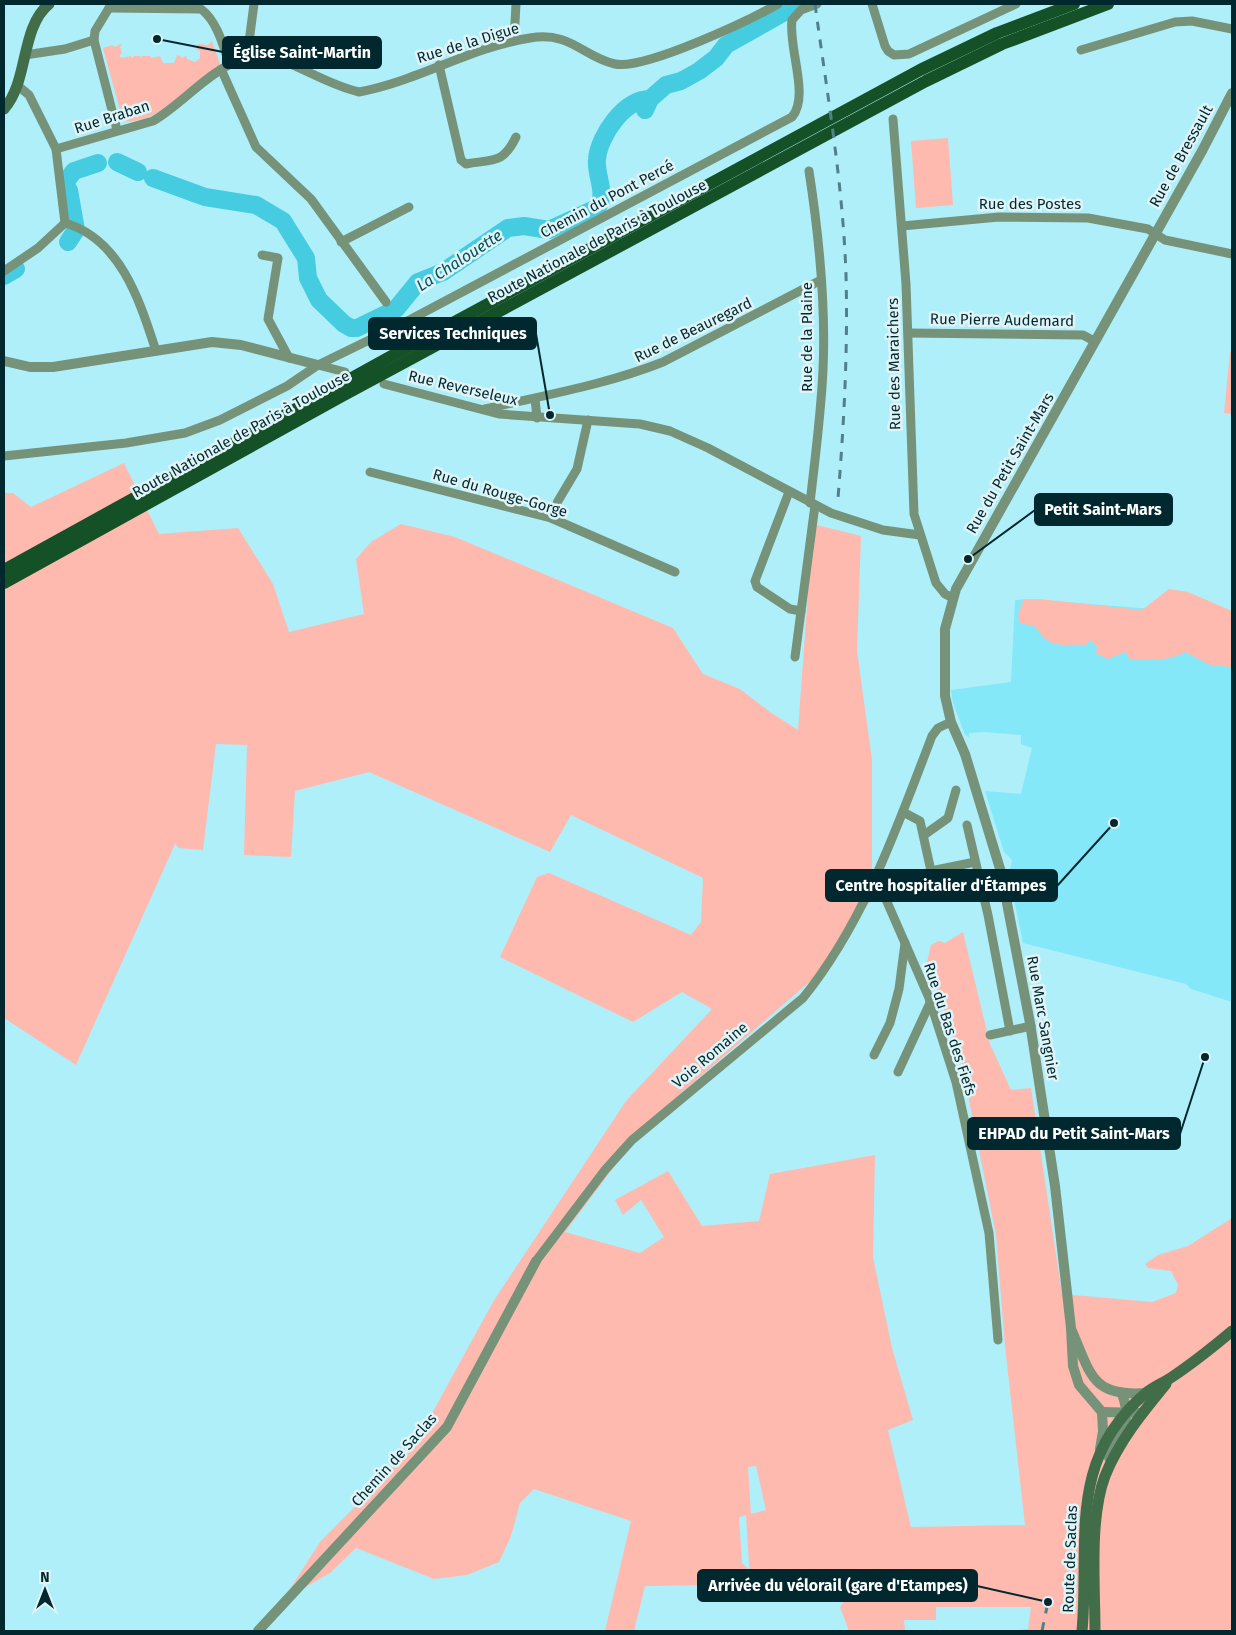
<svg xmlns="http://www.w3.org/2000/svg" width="1236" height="1635" font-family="'Fira Sans',sans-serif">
	<rect width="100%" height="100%" fill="#afeffa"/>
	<!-- built -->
	<path fill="#85e8f8" d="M 1026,599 L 1178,611 L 1232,630 L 1232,1002 L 1191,989 L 1186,984 L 1023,943 L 1009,875 L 1012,860 L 1004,852 L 985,791 L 1021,794 L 1032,748 L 1021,744 L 1021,735 L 984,732 L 969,733 L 969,737 L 965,735 L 953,703 L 951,690 L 1011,682 L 1015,600 Z"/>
	<!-- green -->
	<g fill="#febaaf" fill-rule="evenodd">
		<path d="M 212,41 L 220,64 C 196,83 155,127 123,121 L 103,48 L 112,45 L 115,47 L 122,43 L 120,47 L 122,53 L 119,56 L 122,58 L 131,56 L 132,58 L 134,56 L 140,56 L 140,58 L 142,56 L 150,56 L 151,58 L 160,56 L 163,63 L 174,63 L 177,55 L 183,58 L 186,55 L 187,59 L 195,62 L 200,58 L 200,51 L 196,49 L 198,44 L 208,45 Z"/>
		<path d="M 948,138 L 953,205 L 916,208 L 911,141 Z"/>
		<path d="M 1230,352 L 1232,352 L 1232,414 L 1224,413 Z"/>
		<path d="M 124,463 L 159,534 L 238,528 L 273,584 L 289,632 L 364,614 L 356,559 L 371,542 L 401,524 L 455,537 L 673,628 L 703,674 L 740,689 L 770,712 L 798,730 L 813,524 L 861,536 L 857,651 L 872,760 L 872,899 L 815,977 L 647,1123 L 565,1232 L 640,1253 L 664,1237 L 641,1200 L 623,1215 L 615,1200 L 668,1171 L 702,1226 L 759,1221 L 770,1174 L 875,1155 L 873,1257 L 892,1348 L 913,1420 L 888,1430 L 911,1527 L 1025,1525 L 1005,1346 L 996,1235 L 960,1055 L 927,962 L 931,945 L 939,941 L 945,943 L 963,932 L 990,1044 L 1011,1090 L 1031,1088 L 1062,1294 L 1152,1302 L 1176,1293 L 1178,1285 L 1171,1271 L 1148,1268 L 1145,1264 L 1158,1255 L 1188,1246 L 1232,1218 L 1232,1631 L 1007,1631 L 1028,1629 L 1031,1607 L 936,1607 L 936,1620 L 904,1620 L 905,1631 L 849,1631 L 840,1607 L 848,1596 L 853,1583 L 645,1586 L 634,1631 L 605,1631 L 631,1521 L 534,1489 L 520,1503 L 511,1536 L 499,1562 L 467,1575 L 434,1579 L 356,1548 L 330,1573 L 283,1600 L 320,1542 L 413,1448 L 493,1302 L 626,1101 L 712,1009 L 682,992 L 633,1022 L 500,957 L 537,877 L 549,873 L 691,935 L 701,922 L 703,878 L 571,815 L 550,852 L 369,772 L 295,791 L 291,857 L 244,855 L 247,745 L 216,744 L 203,850 L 179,848 L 175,844 L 76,1065 L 4,1018 L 4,493 L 13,493 L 31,507 ZM 756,1466 L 766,1510 L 751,1514 L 748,1467 ZM 746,1515 L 750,1580 L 748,1568 L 742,1563 L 739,1517 Z"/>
		<path d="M 1169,589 L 1188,592 L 1232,611 L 1232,667 L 1210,665 L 1185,652 C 1169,662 1149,659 1130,659 L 1125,652 L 1108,659 L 1095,653 L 1098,648 L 1090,640 L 1086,645 C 1064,644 1048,650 1036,627 L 1020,623 L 1018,616 L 1023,600 L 1039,599 L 1142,610 Z"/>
	</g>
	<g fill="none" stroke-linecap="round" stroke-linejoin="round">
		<!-- river -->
		<g stroke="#46cce0" stroke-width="18">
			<path d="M 645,110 L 650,99 L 666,85 L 681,81 L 699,71 L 716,58 L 726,45 L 799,4"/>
			<path d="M 117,162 L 138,172"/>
			<path d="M 153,178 L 205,197 L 256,205 L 283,221 L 306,258 L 308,278 L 319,300 L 344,324 L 351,328 L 357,328 L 396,309 L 418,282 L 443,272 L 508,228 L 524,226 L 549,230 L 597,208 C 608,195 595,175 597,159 C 599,136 624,99 650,99"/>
			<path d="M 67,180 L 74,171 L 98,163"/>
			<path d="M 68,242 L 76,230 L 69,190"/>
			<path d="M 4,276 L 16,269"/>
		</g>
		<!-- minor -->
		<g stroke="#76937a" stroke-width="9">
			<path d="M 872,4 L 885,46 L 888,51 L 894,55 L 909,54 L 1016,4"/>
			<path d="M 109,8 L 201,9 C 217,21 223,45 229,63"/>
			<path d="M 109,8 L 95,31 L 94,40 L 117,130"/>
			<path d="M 514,41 L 516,4"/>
			<path d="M 1081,50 L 1175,22 L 1192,21 L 1232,29"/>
			<path d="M 25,55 L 65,49 L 94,40"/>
			<path d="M 247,57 L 254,4"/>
			<path d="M 439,65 L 461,160 L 466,164 C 494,159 503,164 516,137"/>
			<path d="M 221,69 L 256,147 L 311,199 L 386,302"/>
			<path d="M 17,85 L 29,95 L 56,149 L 65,223"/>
			<path d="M 893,119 L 906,284 L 914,514 L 936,583 L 945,594 L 953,598"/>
			<path d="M 56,149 L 153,121 C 192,99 230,41 281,60 C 307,70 332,86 359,92 C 418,81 471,47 530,38 C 571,31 583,57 615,64 C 645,70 750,20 778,4"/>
			<path d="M 809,171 C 819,236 826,304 823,370 C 821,414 815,459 810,503"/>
			<path d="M 65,223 C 121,239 140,302 156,351"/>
			<path d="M 902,226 L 999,217 L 1088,218 L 1148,229 L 1165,240 L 1232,254"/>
			<path d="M 341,242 L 409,207"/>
			<path d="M 262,255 L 278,258 L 268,319 L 289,358"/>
			<path d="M 4,271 L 38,248 L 65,223"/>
			<path d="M 908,333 L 1083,335 L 1094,341"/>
			<path d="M 318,365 L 345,372"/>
			<path d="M 384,384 L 499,414 L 640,424 L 670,431 L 708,448 L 831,513 L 883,530 L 920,535"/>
			<path d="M 535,399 L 537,418"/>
			<path d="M 485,409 C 545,395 605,385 663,362 L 821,280"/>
			<path d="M 4,456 L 126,443 L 185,433 L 220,420 L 287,386 L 318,365 L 400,325 L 792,117 C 810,96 788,48 792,20 L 801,10 L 817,4"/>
			<path d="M 370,472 L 551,518 L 675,572"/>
			<path d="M 789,492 L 755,581 L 757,587 L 790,609 L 801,611"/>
			<path d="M 551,518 L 558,501 L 577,469 L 588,420"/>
			<path d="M 795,657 L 815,505"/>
			<path d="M 903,812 L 920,821 L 931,871 L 975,862"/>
			<path d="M 967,825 L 988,915 L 1010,1031"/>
			<path d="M 924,835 L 948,818 L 956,790"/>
			<path d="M 874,883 L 884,895 L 929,998 L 956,1082 L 989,1233 L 998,1340"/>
			<path d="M 990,1035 L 1031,1026"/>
			<path d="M 874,1055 L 890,1023 L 899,989 L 905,943"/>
			<path d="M 898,1072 L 930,1003"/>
			<path d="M 536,1261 L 605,1170 L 632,1140 L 803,998 C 865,921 897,827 932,736 L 938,728 L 951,722"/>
		</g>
		<!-- tertiary -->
		<g stroke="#76937a" stroke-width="10">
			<path d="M 4,361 L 30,367 L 53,367 L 212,342 L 241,345 L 318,365"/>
			<path d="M 1072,1331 C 1091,1375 1092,1397 1146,1393"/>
			<path d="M 1102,1412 L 1142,1413"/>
			<path d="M 1100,1449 L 1103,1431 L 1102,1412 L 1079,1385 L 1073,1366 L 1071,1328 L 1055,1186 L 1030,1023 L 1001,872 L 965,754 L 951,722 L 945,696 L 945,629 L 956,589 L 1202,151 L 1232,93"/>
			<path d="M 1109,1458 C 1115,1429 1135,1429 1122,1394"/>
			<path d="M 258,1631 L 447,1427 L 536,1261"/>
		</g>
		<!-- secondary -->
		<g stroke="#416d49" stroke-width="11">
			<path d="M 4,109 C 29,81 20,28 49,4"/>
			<path d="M 1082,1631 C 1090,1542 1066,1460 1146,1393 C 1153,1387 1163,1383 1172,1377 C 1193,1363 1213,1347 1232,1331"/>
			<path d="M 1095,1631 C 1095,1586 1089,1518 1105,1476 C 1119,1441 1143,1412 1166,1384"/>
		</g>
		<!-- primary -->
		<g stroke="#155127" stroke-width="12">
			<path d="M 4,570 L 388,358 L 920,70 L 997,33 L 1074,4"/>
			<path d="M 4,583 L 342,396 L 926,81 L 1002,44 L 1108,4"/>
		</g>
		<!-- rail -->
		<g stroke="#4f818a" stroke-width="3" stroke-dasharray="9 9" stroke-linecap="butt">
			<path d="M 815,4 C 827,93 843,184 846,275 C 848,349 844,423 838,498"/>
			<path d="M 1042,1631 L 1048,1602"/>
		</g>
	</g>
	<g text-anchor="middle" stroke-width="5" stroke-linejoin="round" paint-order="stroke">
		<!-- street labels -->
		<g font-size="15" fill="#00282e" stroke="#e0f4f7">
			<text transform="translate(468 43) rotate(-17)" y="5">Rue de la Digue</text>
			<text transform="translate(112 117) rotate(-18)" y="5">Rue Braban</text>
			<text transform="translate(1181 156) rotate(-61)" y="5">Rue de Bressault</text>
			<text transform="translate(607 199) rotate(-28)" y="5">Chemin du Pont Percé</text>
			<text x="1030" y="209">Rue des Postes</text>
			<text transform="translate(597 241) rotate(-28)" y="5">Route Nationale de Paris à Toulouse</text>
			<text transform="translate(1002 320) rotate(1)" y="5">Rue Pierre Audemard</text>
			<text transform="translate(693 330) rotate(-26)" y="5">Rue de Beauregard</text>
			<text transform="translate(807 337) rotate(-90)" y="5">Rue de la Plaine</text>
			<text transform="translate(894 364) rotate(-91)" y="5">Rue des Maraichers</text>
			<text transform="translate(463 388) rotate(13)" y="5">Rue Reverseleux</text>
			<text transform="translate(241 434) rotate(-29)" y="5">Route Nationale de Paris à Toulouse</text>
			<text transform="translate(1010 463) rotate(-60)" y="5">Rue du Petit Saint-Mars</text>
			<text transform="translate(500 493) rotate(16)" y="5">Rue du Rouge-Gorge</text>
			<text transform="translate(1043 1018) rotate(80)" y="5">Rue Marc Sangnier</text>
			<text transform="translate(950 1029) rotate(72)" y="5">Rue du Bas des Fiefs</text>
			<text transform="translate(710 1055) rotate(-40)" y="5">Voie Romaine</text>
			<text transform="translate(394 1460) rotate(-48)" y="5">Chemin de Saclas</text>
			<text transform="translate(1070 1559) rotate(-88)" y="5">Route de Saclas</text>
		</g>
		<!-- water labels -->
		<g font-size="16" font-style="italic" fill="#00525d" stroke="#e0f4f7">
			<text transform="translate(459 260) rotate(-33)" y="6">La Chalouette</text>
		</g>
	</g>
	<!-- callouts -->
	<path fill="none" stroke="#00282e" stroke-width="2" d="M157 39L223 52M550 415L536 334M968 559L1035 510M1114 823L1057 886M1205 1057L1180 1134M1048 1602L977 1586"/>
	<g fill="#00282e" stroke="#e0f4f7" stroke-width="2">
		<circle cx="157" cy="39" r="5"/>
		<circle cx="550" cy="415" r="5"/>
		<circle cx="968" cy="559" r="5"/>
		<circle cx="1114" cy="823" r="5"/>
		<circle cx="1205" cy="1057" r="5"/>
		<circle cx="1048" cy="1602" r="5"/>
	</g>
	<g fill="#00282e" stroke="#00282e" stroke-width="2">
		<rect x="223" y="37" width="158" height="31" rx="5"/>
		<rect x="369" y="318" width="167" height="31" rx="5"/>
		<rect x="1035" y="494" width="137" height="31" rx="5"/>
		<rect x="826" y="870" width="231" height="31" rx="5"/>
		<rect x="968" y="1118" width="212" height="31" rx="5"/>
		<rect x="698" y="1570" width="279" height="31" rx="5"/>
	</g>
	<g font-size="16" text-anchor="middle" font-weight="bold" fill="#fff">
		<text x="302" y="58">Église Saint-Martin</text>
		<text x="453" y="339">Services Techniques</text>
		<text x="1103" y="515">Petit Saint-Mars</text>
		<text x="941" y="891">Centre hospitalier d'Étampes</text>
		<text x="1074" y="1139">EHPAD du Petit Saint-Mars</text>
		<text x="838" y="1591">Arrivée du vélorail (gare d'Etampes)</text>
	</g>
	<!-- border -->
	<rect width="1236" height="1635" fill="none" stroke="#00282e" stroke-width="10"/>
	<!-- north arrow -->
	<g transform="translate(45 1590)" stroke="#e0f4f7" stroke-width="4" paint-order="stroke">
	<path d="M0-4L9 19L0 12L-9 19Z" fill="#00282e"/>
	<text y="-8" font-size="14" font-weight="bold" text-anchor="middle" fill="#00282e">N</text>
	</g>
</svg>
